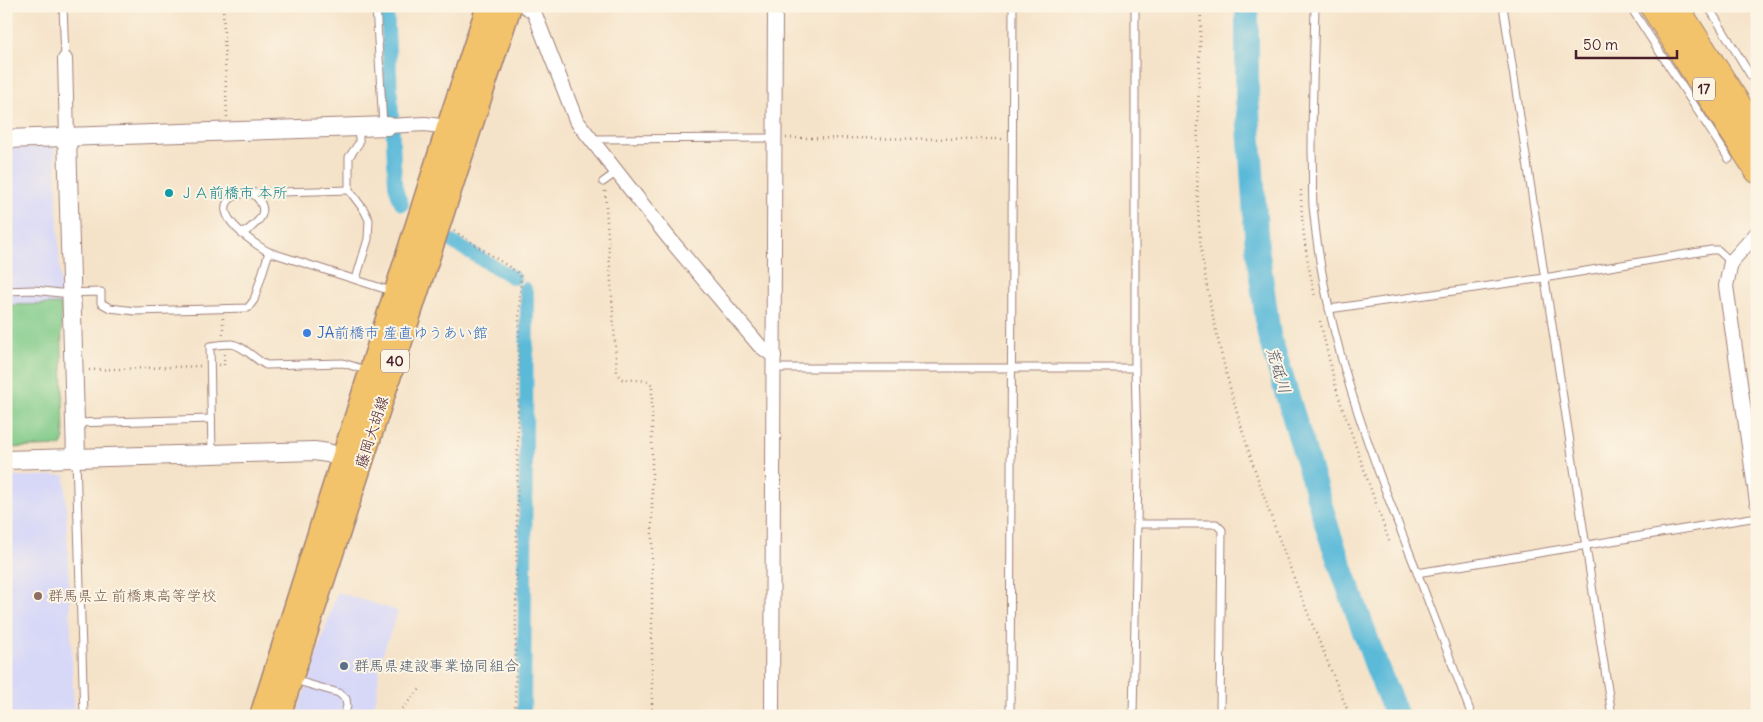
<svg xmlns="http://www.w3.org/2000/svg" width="1763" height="722" font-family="Delius,'Klee One',sans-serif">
	<rect width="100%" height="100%" fill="#fcf5e5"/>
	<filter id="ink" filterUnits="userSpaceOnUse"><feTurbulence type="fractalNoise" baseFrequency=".02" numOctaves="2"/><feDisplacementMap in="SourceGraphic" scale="10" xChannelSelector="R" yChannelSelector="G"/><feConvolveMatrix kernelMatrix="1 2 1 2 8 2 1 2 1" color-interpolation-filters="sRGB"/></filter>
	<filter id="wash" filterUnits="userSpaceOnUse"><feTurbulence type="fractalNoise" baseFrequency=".0096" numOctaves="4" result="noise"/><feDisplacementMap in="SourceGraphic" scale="20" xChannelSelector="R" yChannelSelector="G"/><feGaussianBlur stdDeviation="1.12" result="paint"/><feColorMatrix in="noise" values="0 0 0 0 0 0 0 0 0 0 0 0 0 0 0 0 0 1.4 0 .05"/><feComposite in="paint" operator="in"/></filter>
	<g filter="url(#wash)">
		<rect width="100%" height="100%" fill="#f5e3c9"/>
		<!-- built -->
		<g fill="#d7d7f8">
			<path d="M 55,146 L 61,304 L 6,305 L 6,147 Z"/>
			<path d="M 65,475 L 74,716 L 6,716 L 6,477 Z"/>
			<path d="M 337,592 L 398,611 L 380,662 L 377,693 L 371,716 L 297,716 Z"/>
		</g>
		<!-- green -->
		<path fill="#80ca88" stroke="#65745a" d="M 61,304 L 64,438 L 61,446 L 6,448 L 6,305 Z"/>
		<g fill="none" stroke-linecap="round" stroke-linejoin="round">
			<!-- canal -->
			<g stroke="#5bbad9" stroke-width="14">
				<path d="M 387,6 L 395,184 L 399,198 L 402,204"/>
				<path d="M 452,242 L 514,278"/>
				<path d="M 524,716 L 527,297 L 525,289"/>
			</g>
			<!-- river -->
			<path stroke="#5bbad9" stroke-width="24" d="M 1247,6 L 1247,96 L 1257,247 L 1269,335 L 1329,533 L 1376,665 L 1397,716"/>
		</g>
	</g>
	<g filter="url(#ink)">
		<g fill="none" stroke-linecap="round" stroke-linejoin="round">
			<defs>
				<g id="service">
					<path d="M 63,6 L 65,59"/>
					<path d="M 376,6 L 383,126"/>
					<path d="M 1315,6 C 1314,55 1312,104 1312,153 C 1313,171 1312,189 1313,206 C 1324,331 1368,449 1414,564 C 1433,615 1453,665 1472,716"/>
					<path d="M 1503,6 L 1612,716"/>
					<path d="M 1630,6 L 1729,159"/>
					<path d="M 1708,6 L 1757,86"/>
					<path d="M 591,139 L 775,138"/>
					<path d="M 603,182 L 617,172"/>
					<path d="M 349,190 L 244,193 C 241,194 236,195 233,197 C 207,213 257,246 269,252 L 394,292"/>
					<path d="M 242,234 C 260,222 273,210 252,193"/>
					<path d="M 356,279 L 368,239 L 369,220 L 364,210 L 349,190 L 349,157 L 359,143 L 359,128"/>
					<path d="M 6,291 L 34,290 L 60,293 L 101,292 L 101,303 L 110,308 L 135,311 L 248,308 L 254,300 L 269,252"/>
					<path d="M 1329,309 L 1544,278 L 1711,250 L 1718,250 L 1731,262"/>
					<path d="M 774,368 L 1135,368"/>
					<path d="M 75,423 L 211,419"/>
					<path d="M 212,454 L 210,346 C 217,345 224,344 231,344 C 243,345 254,359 266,365 L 343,363 L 369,371"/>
					<path d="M 76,458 L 84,716"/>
					<path d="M 1137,524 L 1216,524 L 1222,530 L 1220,716"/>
					<path d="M 1417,573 L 1757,517"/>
					<path d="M 294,680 L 339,693 L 346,699 L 347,706 L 344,716"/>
					<path d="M 1010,716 L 1013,6"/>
					<path d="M 1133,716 L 1138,475 L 1135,368 L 1135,6"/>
				</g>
				<g id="minor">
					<path d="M 525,6 L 534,12 L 576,120 L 668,237 L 759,345 L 774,356"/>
					<path d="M 65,59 L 67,137"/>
					<path d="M 388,126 L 425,124 L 448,127"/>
					<path d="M 1757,233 L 1731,262 L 1726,286 L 1757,502"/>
					<path d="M 772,716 L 775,6"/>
				</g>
				<g id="tertiary">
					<path d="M 67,137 L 76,457"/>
					<path d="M 6,139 L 388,126"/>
					<path d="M 6,460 L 314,451 L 328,453 L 354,461"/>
				</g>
				<g id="primary">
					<path d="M 261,716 L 448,127 L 488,6"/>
					<path d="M 279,716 L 510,6"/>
				</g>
				<g id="trunk">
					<path d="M 1652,6 L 1757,171"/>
					<path d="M 1676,6 L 1757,133"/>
				</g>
			</defs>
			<!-- service casing -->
			<use href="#service" stroke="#a0817a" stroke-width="9"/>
			<!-- minor casing -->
			<use href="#minor" stroke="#a0817a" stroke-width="16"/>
			<!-- tertiary casing -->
			<use href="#tertiary" stroke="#a0817a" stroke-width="20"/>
			<!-- primary casing -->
			<use href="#primary" stroke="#a0817a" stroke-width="25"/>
			<!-- trunk casing -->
			<use href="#trunk" stroke="#a0817a" stroke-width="26"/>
			<!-- path -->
			<g stroke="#a0817a" stroke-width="2.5" stroke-dasharray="1 4" stroke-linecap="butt">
				<path d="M 223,6 L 227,118"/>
				<path d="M 1201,6 C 1200,43 1199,79 1198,116 C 1197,165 1196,215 1203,263 C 1228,421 1289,569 1350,716"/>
				<path d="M 786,138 L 1003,139"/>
				<path d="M 1301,190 C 1301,226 1307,261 1315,296"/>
				<path d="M 605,191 L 617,373 L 622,379 L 648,381 L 652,385 L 652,716"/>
				<path d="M 454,231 L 517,272 L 521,277 L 519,319 L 515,716"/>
				<path d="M 223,318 L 223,335"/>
				<path d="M 1320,321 L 1337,392 L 1390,544"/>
				<path d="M 219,365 L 224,365 L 224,353"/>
				<path d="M 89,370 L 201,366"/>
				<path d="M 395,716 L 420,689"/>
			</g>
			<!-- service -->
			<use href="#service" stroke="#fff" stroke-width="7"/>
			<!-- minor -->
			<use href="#minor" stroke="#fff" stroke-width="14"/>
			<!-- tertiary -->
			<use href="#tertiary" stroke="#fff" stroke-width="18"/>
			<!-- primary -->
			<use href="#primary" stroke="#f2c36a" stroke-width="22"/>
			<!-- trunk -->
			<use href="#trunk" stroke="#f2c36a" stroke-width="24"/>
		</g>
	</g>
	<!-- markers -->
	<circle fill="#0f9aa8" stroke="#fcf5e5" stroke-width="2" cx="169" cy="193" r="5"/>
	<circle fill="#3f7fe0" stroke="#fcf5e5" stroke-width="2" cx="307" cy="333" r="5"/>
	<circle fill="#8d6e63" stroke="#fcf5e5" stroke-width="2" cx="38" cy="596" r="5"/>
	<circle fill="#5c6f8a" stroke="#fcf5e5" stroke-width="2" cx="344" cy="666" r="5"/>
	<g text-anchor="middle" stroke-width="4" stroke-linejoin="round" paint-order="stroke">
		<!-- shield labels -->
		<g fill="#fcf5e5" stroke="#7f5f63" stroke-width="1">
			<rect x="1693" y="77.5" width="22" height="23" rx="4"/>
			<rect x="381" y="349.5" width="28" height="23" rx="4"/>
		</g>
		<g font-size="14" font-weight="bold" fill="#4a1f2b">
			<text x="1704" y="94">17</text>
			<text x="395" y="366">40</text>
		</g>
		<!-- culture labels -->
		<g font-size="15" fill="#0d838f" stroke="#fcf5e5" text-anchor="start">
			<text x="179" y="198">ＪＡ前橋市 本所</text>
		</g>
		<!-- shop labels -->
		<g font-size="15" fill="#366cbe" stroke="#fcf5e5" text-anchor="start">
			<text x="317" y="338">JA前橋市 産直ゆうあい館</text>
		</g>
		<!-- street labels -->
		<g font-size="15" fill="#4a1f2b" stroke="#fcf5e5">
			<text transform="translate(372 432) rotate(-72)" y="5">藤岡大胡線</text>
		</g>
		<!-- education labels -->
		<g font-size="15" fill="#785e54" stroke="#fcf5e5" text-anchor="start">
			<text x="48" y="601">群馬県立 前橋東高等学校</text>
		</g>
		<!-- service labels -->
		<g font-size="15" fill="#4e5e75" stroke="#fcf5e5" text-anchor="start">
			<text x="354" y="671">群馬県建設事業協同組合</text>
		</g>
		<!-- water labels -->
		<g font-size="16" font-style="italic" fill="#505568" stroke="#fcf5e5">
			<text transform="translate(1279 370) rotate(73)" y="6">荒砥川</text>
		</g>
	</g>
	<!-- margin -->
	<rect width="1763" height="722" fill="none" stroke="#fcf5e5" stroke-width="25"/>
	<!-- scale -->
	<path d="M1576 50v8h101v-8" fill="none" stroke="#4a1f2b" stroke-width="2.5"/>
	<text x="1583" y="50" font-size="15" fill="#4a1f2b" stroke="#fcf5e5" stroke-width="4" paint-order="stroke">50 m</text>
</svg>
